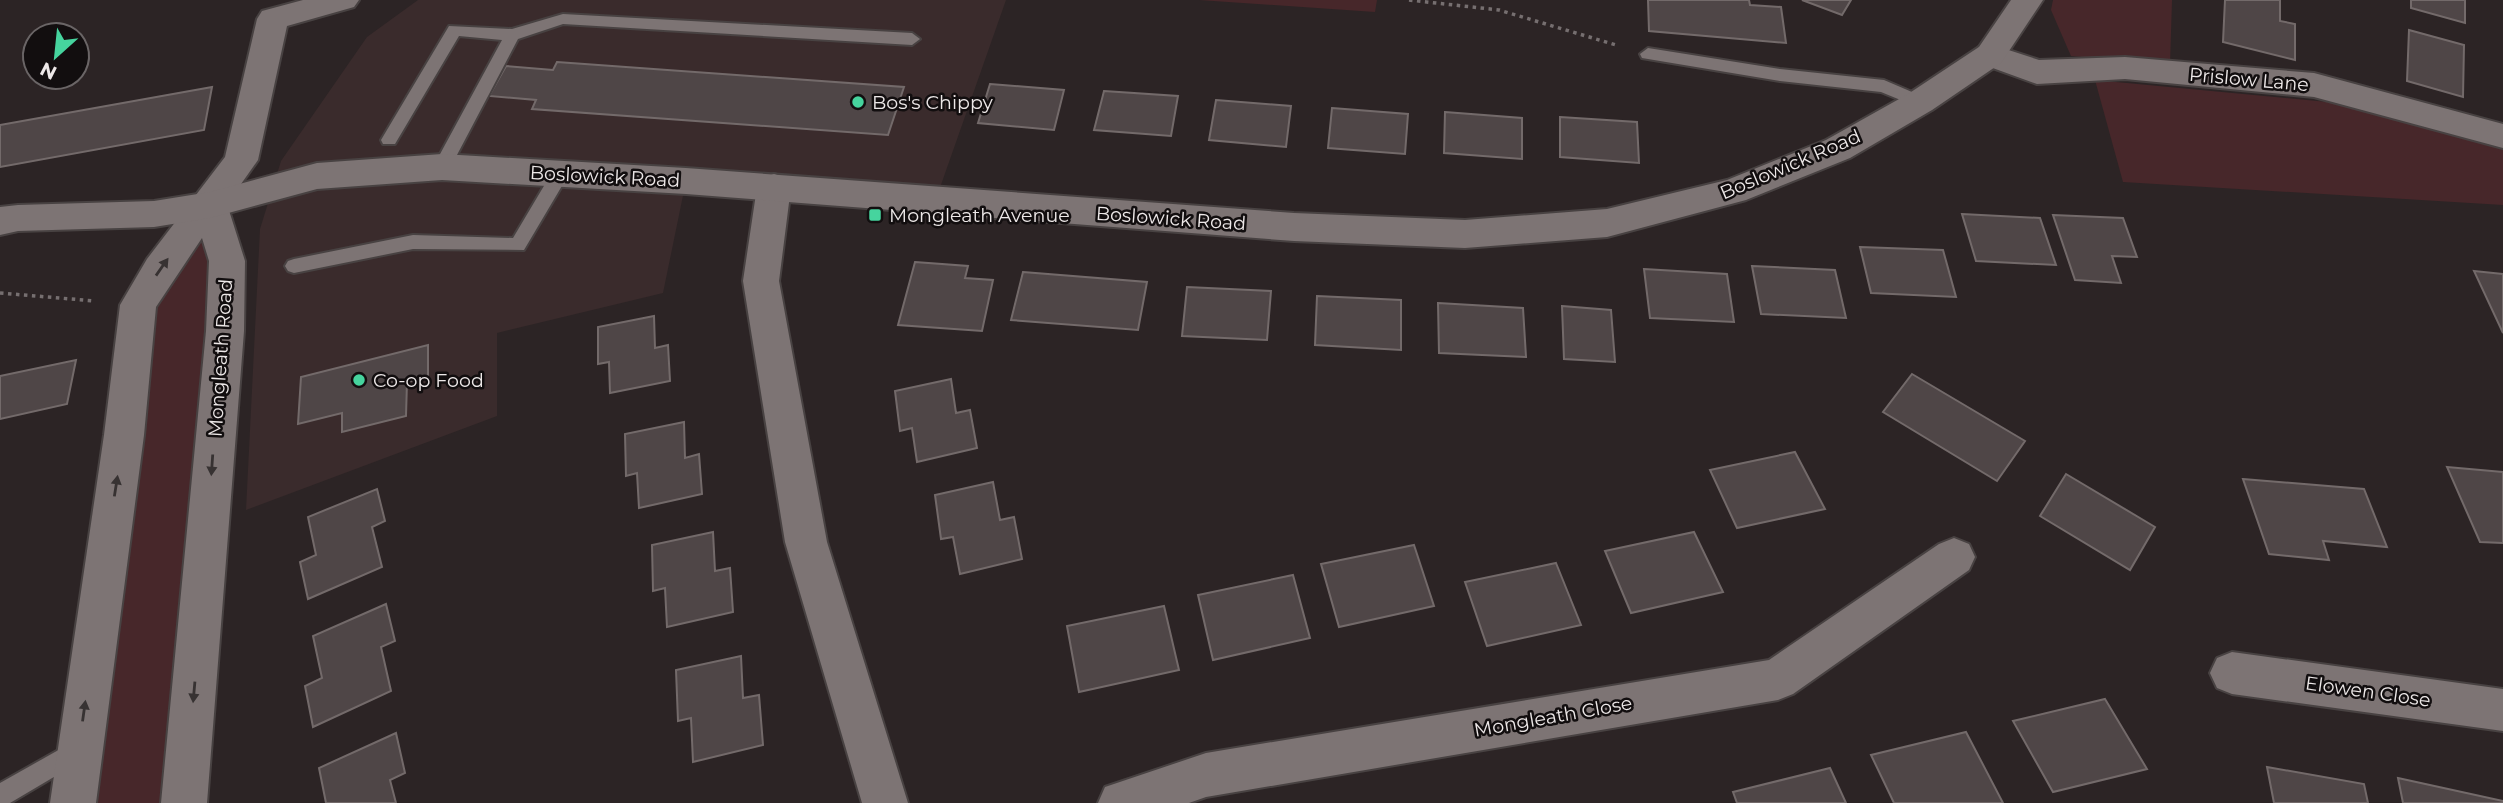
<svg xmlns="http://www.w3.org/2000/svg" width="2503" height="803" font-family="Montserrat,sans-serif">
	<rect width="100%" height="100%" fill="#2c2425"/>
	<!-- built -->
	<path fill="#3a2b2c" d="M 418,0 L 1006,0 L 936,199 L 686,181 L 663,293 L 497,333 L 497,416 L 246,510 L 260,229 L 281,161 L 367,37 Z"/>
	<!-- green -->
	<g fill="#47272a">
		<path d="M 1199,0 L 1377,0 L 1375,12 Z"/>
		<path d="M 2053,0 L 2172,0 L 2170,64 L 2071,56 L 2051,10 Z"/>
		<path d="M 2095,80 L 2338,103 L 2503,148 L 2503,205 L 2123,182 Z"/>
		<path d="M 200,232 L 212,272 L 161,803 L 94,803 L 155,300 Z"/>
	</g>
	<!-- building -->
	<g fill="#4f4647" stroke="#736a6a" stroke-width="2">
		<path d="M 1648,0 L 1749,0 L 1750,5 L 1781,7 L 1786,43 L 1649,31 Z"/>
		<path d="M 1802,0 L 1851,0 L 1842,15 Z"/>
		<path d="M 2225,0 L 2280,0 L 2280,21 L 2295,24 L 2295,60 L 2223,42 Z"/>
		<path d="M 2411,0 L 2465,0 L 2465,23 L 2411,8 Z"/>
		<path d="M 2409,30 L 2464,45 L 2463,97 L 2407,81 Z"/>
		<path d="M 557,62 L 904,87 L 888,135 L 532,109 L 536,100 L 489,96 L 506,66 L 553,70 Z"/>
		<path d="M 990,84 L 1064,90 L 1054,130 L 978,123 Z"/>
		<path d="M 212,87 L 204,130 L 0,167 L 0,125 Z"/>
		<path d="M 1104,91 L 1178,96 L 1171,136 L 1094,130 Z"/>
		<path d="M 1216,100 L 1291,106 L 1286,147 L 1209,140 Z"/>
		<path d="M 1332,108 L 1408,114 L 1405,154 L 1328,148 Z"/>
		<path d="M 1445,112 L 1522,118 L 1522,159 L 1444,153 Z"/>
		<path d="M 1560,117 L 1637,122 L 1639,163 L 1560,157 Z"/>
		<path d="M 1962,214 L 2040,218 L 2056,265 L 1976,261 Z"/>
		<path d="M 2053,215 L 2123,218 L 2137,257 L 2112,256 L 2121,283 L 2075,280 Z"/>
		<path d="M 1860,247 L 1943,250 L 1956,297 L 1871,293 Z"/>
		<path d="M 915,262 L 968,266 L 965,278 L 993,280 L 982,331 L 898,325 Z"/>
		<path d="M 1752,266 L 1835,270 L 1846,318 L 1761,314 Z"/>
		<path d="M 1644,269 L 1727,274 L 1734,322 L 1650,318 Z"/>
		<path d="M 2474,271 L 2503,274 L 2503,333 Z"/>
		<path d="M 1023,272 L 1147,282 L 1138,330 L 1011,320 Z"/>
		<path d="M 1187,287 L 1271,291 L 1267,340 L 1182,336 Z"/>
		<path d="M 1317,296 L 1401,300 L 1401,350 L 1315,345 Z"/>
		<path d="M 1438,303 L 1523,308 L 1526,357 L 1439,353 Z"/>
		<path d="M 1562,306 L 1611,310 L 1615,362 L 1564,359 Z"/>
		<path d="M 654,316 L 655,348 L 668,345 L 670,381 L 610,393 L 609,362 L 598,364 L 598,327 Z"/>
		<path d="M 428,345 L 428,377 L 407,382 L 406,416 L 342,432 L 342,413 L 298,424 L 301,377 Z"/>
		<path d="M 76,360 L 67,404 L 0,419 L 0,376 Z"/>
		<path d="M 1912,374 L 2025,441 L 1997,481 L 1883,412 Z"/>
		<path d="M 951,379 L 956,413 L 970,410 L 977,448 L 917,462 L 912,428 L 900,431 L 895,391 Z"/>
		<path d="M 684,422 L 685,458 L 699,454 L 702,494 L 639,508 L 637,473 L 626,476 L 625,434 Z"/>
		<path d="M 1795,452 L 1825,509 L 1737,528 L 1710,470 Z"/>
		<path d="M 2447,467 L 2503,472 L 2503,543 L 2480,542 Z"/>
		<path d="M 2066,474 L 2155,527 L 2130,570 L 2040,516 Z"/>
		<path d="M 2243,479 L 2364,489 L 2387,547 L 2323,541 L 2329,560 L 2269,554 Z"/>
		<path d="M 993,482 L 1000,520 L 1014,517 L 1022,559 L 960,574 L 953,537 L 941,539 L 935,495 Z"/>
		<path d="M 377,489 L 385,521 L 372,527 L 382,567 L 308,599 L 300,562 L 316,555 L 308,517 Z"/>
		<path d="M 713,532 L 715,571 L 730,568 L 733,612 L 667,627 L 665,588 L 653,591 L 652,545 Z"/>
		<path d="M 1694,532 L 1723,592 L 1631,613 L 1605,551 Z"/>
		<path d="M 1414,545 L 1434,606 L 1339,627 L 1321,564 Z"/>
		<path d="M 1556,563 L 1581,625 L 1487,646 L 1465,582 Z"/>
		<path d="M 1293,575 L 1310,638 L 1213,660 L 1198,595 Z"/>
		<path d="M 386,604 L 395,641 L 381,647 L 391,691 L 313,727 L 305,686 L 322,678 L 313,636 Z"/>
		<path d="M 1164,606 L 1179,670 L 1079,692 L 1067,626 Z"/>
		<path d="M 741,656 L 743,698 L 759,695 L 763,745 L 693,762 L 691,718 L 678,721 L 676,670 Z"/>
		<path d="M 2105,699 L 2147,769 L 2053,792 L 2013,721 Z"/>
		<path d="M 1966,732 L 2003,803 L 1894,803 L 1871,755 Z"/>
		<path d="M 396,733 L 405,773 L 390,780 L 396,803 L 326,803 L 319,768 Z"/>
		<path d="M 2267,767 L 2364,784 L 2368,803 L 2274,803 Z"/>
		<path d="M 1830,768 L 1846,803 L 1737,803 L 1733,792 Z"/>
		<path d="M 2398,778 L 2503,801 L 2503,803 L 2403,803 Z"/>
	</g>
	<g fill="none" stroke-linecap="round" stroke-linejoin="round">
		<defs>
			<g id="service">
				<path d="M 563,14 L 912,33 L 920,39 L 912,45 L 563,24 L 518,39 L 448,172 L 436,172 L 433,167 L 502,40 L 459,36 L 395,144 L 383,144 L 381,140 L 449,26 L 512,29 Z"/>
				<path d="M 1648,48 L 1780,69 L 1884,80 L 1926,98 L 1928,102 L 1920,108 L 1881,92 L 1780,81 L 1642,58 L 1640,54 Z"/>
				<path d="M 560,168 L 566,169 L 569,174 L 524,250 L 413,249 L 294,273 L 288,271 L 285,266 L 288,261 L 294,259 L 413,235 L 513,238 L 554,169 Z"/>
				<path d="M 78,739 L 86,742 L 89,750 L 86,758 L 10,803 L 0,803 L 0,783 Z"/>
			</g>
			<g id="minor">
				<path d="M 303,0 L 359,0 L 354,7 L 287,26 L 258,160 L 227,204 L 245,261 L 244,331 L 207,803 L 161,803 L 206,331 L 209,261 L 202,238 L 156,307 L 144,435 L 96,803 L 50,803 L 104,435 L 120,305 L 147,259 L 225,157 L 257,19 L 262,11 Z"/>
				<path d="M 1990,44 L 2039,60 L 2125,57 L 2314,73 L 2503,124 L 2503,148 L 2314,97 L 2125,79 L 2037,84 L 1979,63 L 1974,55 L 1979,47 Z"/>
				<path d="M 774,174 L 786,178 L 791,187 L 779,281 L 827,542 L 908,803 L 862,803 L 785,542 L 743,281 L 757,187 L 762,178 Z"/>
				<path d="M 1954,538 L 1969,544 L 1975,557 L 1969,570 L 1793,694 L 1778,700 L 1206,797 L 1189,803 L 1098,803 L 1105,787 L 1206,753 L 1769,660 L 1939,544 Z"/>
				<path d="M 2232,652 L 2503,689 L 2503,731 L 2232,694 L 2217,688 L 2210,673 L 2217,658 Z"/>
			</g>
			<path id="tertiary" d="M 2011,0 L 2043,0 L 2001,63 L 1932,110 L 1850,158 L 1746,200 L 1607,237 L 1465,248 L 1294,241 L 686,194 L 442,180 L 317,189 L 210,218 L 154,227 L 18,231 L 0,235 L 0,207 L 18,205 L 154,201 L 210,192 L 317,163 L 442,154 L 686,168 L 1294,213 L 1465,220 L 1607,209 L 1727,180 L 1826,140 L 1908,94 L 1979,47 Z"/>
		</defs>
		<!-- service casing -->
		<use href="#service" stroke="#484242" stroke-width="4"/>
		<!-- minor casing -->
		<use href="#minor" stroke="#484242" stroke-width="4"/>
		<!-- tertiary casing -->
		<use href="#tertiary" stroke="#484242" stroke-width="4"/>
		<!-- path -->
		<g stroke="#766f70" stroke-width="3.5" stroke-dasharray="3.5 4.5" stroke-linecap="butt">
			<path d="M 1409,0 L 1499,10 L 1616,45"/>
			<path d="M 0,293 L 95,301"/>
		</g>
		<!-- service -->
		<use href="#service" fill="#7d7474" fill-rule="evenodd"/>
		<!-- minor -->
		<use href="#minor" fill="#7d7474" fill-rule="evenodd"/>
		<!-- tertiary -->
		<use href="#tertiary" fill="#7d7474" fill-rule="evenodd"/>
	</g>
	<!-- one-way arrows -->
	<defs><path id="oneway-solid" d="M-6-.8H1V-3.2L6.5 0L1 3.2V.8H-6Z" transform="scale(1.75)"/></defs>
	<g fill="#373232">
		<use href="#oneway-solid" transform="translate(162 267) rotate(-55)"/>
		<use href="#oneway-solid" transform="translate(212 465) rotate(94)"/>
		<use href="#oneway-solid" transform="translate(116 486) rotate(-81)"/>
		<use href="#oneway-solid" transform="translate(194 692) rotate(95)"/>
		<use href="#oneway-solid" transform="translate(84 711) rotate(-82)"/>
	</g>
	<!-- markers -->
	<g fill="#46d49e" stroke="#120e0f" stroke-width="2.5">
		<circle cx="858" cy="102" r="7"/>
		<rect x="868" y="208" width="14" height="14" rx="3.5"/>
		<circle cx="359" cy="380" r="7"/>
	</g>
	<g text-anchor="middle" stroke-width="5" stroke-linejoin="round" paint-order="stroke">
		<!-- street labels -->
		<g font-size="19" fill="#ede8e8" stroke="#120e0f">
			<text transform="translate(2249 79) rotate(5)" y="7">Prislow Lane</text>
			<text transform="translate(1790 164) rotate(-23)" y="7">Boslowick Road</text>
			<text transform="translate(605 176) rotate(3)" y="7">Boslowick Road</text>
			<text transform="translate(1171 218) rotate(4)" y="7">Boslowick Road</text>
			<text transform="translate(220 358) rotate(-86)" y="7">Mongleath Road</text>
			<text transform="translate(2368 691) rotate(8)" y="7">Elowen Close</text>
			<text transform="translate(1553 716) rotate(-10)" y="7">Mongleath Close</text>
		</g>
		<!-- poi labels -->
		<g font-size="19" fill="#ede8e8" stroke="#120e0f" text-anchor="start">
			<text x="872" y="109">Bos's Chippy</text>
			<text x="889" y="222">Mongleath Avenue</text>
			<text x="373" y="387">Co-op Food</text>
		</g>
	</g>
	<!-- north arrow -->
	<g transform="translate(56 56) rotate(207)"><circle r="33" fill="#120e0f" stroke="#6a6566" stroke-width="2"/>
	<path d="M0-5L12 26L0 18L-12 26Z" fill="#46d49e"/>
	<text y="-10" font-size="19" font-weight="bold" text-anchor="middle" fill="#ede8e8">N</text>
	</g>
</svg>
